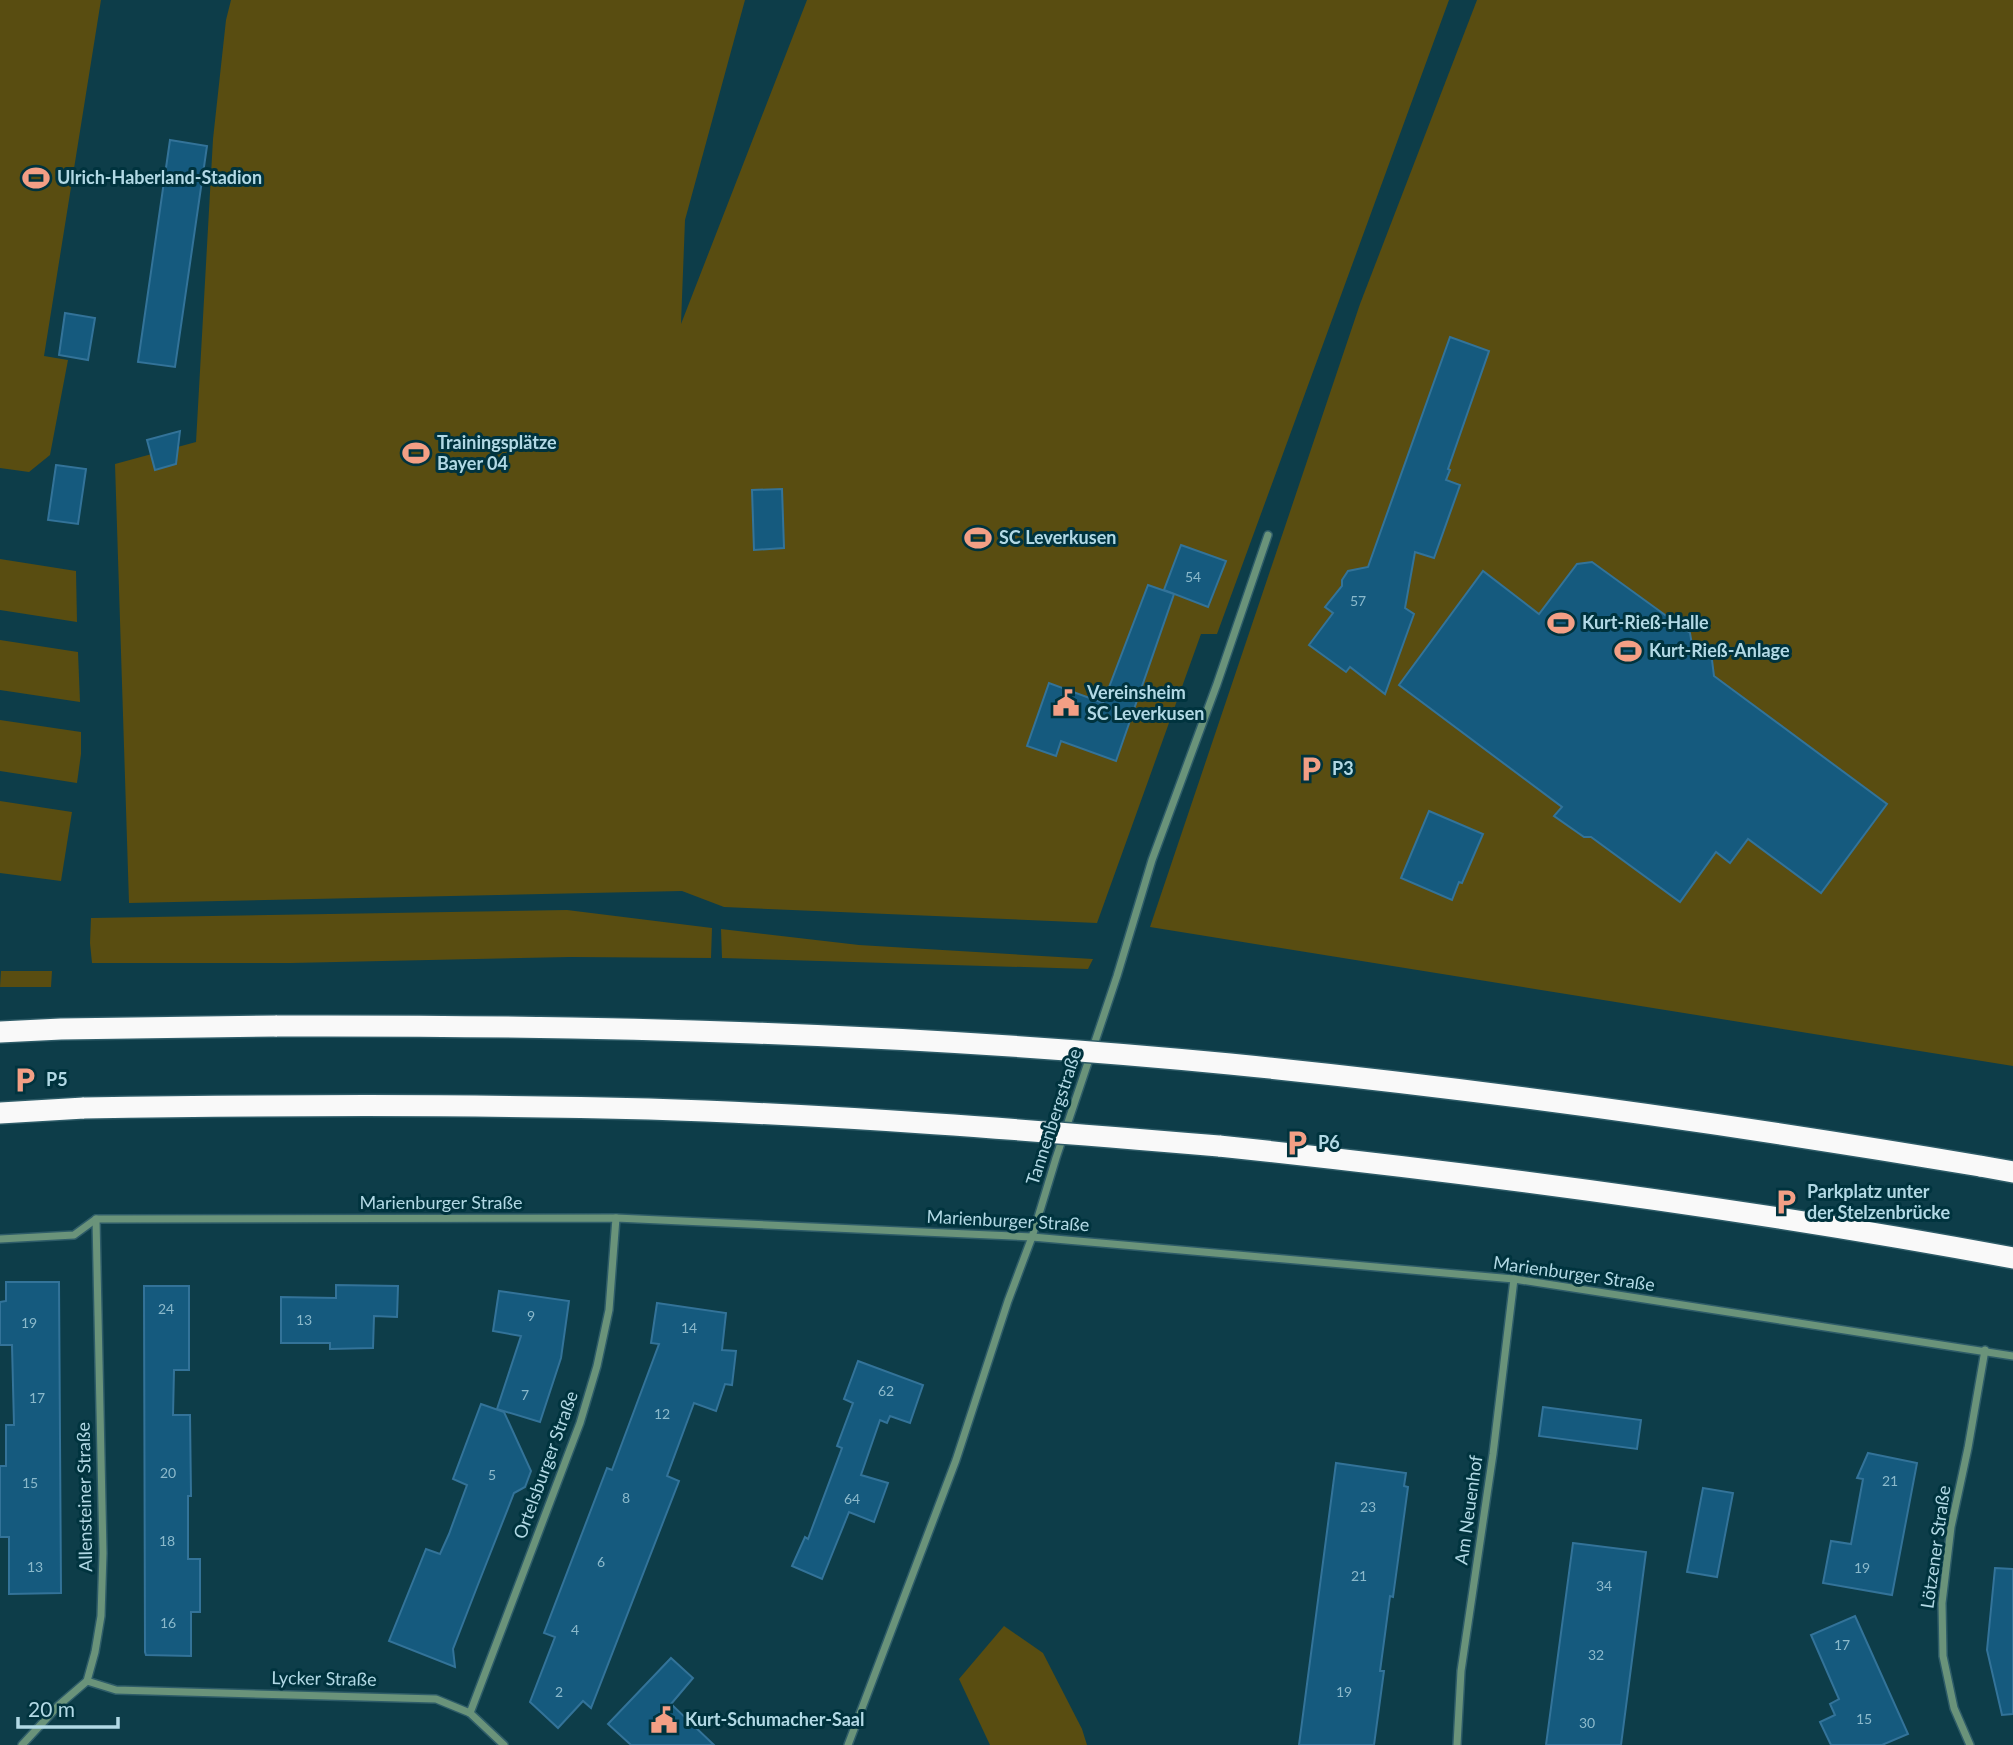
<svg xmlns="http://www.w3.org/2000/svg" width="2013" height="1745" font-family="Lato,sans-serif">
	<rect width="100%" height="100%" fill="#0d3d49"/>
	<!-- green -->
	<g fill="#594d11">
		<path d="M 0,0 L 101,0 L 44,356 L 68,360 L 50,455 L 29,472 L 0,468 Z"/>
		<path d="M 231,0 L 745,0 L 685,220 L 681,324 L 807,0 L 1449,0 L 1217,634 L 1201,634 L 1097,923 L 724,907 L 682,891 L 129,903 L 115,464 L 196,442 L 213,139 L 226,20 Z"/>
		<path d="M 1477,0 L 2013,0 L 2013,1066 L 1150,927 L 1360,304 Z"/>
		<path d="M 0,559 L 76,571 L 77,622 L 0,610 Z"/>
		<path d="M 0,640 L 78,652 L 80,702 L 0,690 Z"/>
		<path d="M 0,720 L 81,732 L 81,754 L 77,783 L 0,771 Z"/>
		<path d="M 0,801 L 72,812 L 61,881 L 0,873 Z"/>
		<path d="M 567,910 L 712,928 L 711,958 L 570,957 L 291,963 L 92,963 L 90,943 L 91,918 Z"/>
		<path d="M 721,929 L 859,945 L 1093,959 L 1088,969 L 722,958 Z"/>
		<path d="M 1,971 L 52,971 L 51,987 L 0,987 Z"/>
		<path d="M 1004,1626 L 1043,1653 L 1082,1729 L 1087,1745 L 990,1745 L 959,1679 Z"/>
	</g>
	<!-- building -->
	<g fill="#155a7e" stroke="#337399" stroke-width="2">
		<path d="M 170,140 L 207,146 L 175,367 L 138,362 Z"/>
		<path d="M 65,313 L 95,318 L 88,360 L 59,355 Z"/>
		<path d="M 1450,337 L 1489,351 L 1448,469 L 1450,470 L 1446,480 L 1460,485 L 1434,558 L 1415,552 L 1405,608 L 1414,614 L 1385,694 L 1350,667 L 1346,672 L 1309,645 L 1333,613 L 1325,607 L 1342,586 L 1342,580 L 1348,571 L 1368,567 Z"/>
		<path d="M 180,431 L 176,464 L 155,470 L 147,440 Z"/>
		<path d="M 56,465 L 86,469 L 78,524 L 48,520 Z"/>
		<path d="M 782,489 L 784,548 L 754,550 L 752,490 Z"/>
		<path d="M 1181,545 L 1226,561 L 1208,607 L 1164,590 Z"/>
		<path d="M 1592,562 L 1690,633 L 1692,645 L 1712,660 L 1714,676 L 1887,804 L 1821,893 L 1748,839 L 1730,863 L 1716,852 L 1680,902 L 1591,837 L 1584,837 L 1554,816 L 1562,807 L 1399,685 L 1483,571 L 1539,614 L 1577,564 Z"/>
		<path d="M 1148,585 L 1174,594 L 1116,761 L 1061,741 L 1056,756 L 1027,746 L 1049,683 L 1103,703 Z"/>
		<path d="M 1429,811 L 1483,834 L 1462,883 L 1459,882 L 1452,900 L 1401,878 Z"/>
		<path d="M 6,1282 L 59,1282 L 61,1593 L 9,1594 L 9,1537 L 0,1537 L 0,1466 L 6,1466 L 6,1425 L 14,1425 L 12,1345 L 0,1345 L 0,1302 L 6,1301 Z"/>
		<path d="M 336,1285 L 398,1286 L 397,1317 L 374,1316 L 373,1348 L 330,1349 L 330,1343 L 281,1343 L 281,1297 L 336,1298 Z"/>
		<path d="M 144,1286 L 189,1286 L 189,1370 L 174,1370 L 173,1415 L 190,1415 L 191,1496 L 188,1496 L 188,1559 L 200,1559 L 200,1612 L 191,1612 L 191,1656 L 146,1655 L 145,1652 Z"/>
		<path d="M 499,1291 L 569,1301 L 561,1358 L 540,1422 L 497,1409 L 521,1336 L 493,1331 Z"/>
		<path d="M 657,1303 L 726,1313 L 722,1350 L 736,1351 L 732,1385 L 725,1384 L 716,1411 L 694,1403 L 667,1476 L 679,1481 L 591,1708 L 583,1701 L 558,1728 L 530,1702 L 555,1637 L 544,1633 L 607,1468 L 612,1470 L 659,1344 L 651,1343 Z"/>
		<path d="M 858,1361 L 923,1385 L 910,1423 L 890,1416 L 887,1423 L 880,1420 L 861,1475 L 888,1483 L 874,1522 L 849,1512 L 822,1579 L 792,1566 L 805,1537 L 808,1539 L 842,1448 L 837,1446 L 853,1403 L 844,1399 Z"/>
		<path d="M 481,1404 L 504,1412 L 531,1471 L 525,1487 L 514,1493 L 477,1587 L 453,1649 L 455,1667 L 389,1641 L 426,1549 L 440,1554 L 449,1534 L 467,1485 L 453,1479 Z"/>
		<path d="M 1543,1407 L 1641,1420 L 1637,1449 L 1539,1436 Z"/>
		<path d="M 1868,1453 L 1917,1463 L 1892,1595 L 1823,1583 L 1831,1541 L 1851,1544 L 1863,1479 L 1857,1478 Z"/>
		<path d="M 1336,1463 L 1406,1473 L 1404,1486 L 1408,1487 L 1393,1597 L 1390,1596 L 1385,1634 L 1380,1671 L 1384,1671 L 1374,1745 L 1299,1745 Z"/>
		<path d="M 1703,1488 L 1733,1493 L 1717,1577 L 1687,1572 Z"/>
		<path d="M 1573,1543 L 1646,1552 L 1621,1745 L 1546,1745 Z"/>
		<path d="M 1995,1568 L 2013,1569 L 2013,1714 L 2002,1715 L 1987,1650 Z"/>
		<path d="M 1855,1616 L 1908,1734 L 1882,1745 L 1831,1745 L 1820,1722 L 1835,1715 L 1830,1704 L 1839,1699 L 1811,1635 Z"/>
		<path d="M 671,1658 L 693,1678 L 671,1704 L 714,1745 L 631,1745 L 608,1724 Z"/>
	</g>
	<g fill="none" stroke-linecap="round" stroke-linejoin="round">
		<defs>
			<g id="minor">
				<path d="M 0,1239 L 74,1235 L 96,1219 L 616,1218 L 1032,1237 L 1514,1279 L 2013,1356"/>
				<path d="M 87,1681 L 116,1690 L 436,1699 L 470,1713 L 504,1745"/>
				<path d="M 470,1713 L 580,1423 L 597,1366 L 609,1310 L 616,1218"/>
				<path d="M 22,1745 L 59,1705 L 87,1681 L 95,1652 L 101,1616 L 103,1553 L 96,1219"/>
				<path d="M 848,1745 L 956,1460 L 1008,1301 L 1032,1237 L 1056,1158 L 1117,976 L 1152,860 L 1217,684 L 1268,535"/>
				<path d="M 1457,1745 L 1461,1671 L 1493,1454 L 1514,1279"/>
				<path d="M 1970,1745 L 1954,1708 L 1943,1656 L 1942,1603 L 1951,1527 L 1968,1448 L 1985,1350"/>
			</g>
			<g id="motorway">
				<path d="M 0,1032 L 61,1029 L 277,1026"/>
				<path d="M 0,1113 L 84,1108"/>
				<path d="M 1219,1146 C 1485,1174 1750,1209 2013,1258"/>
				<path d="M 1980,1166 L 2013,1172"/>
			</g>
		</defs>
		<!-- minor casing -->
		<use href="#minor" stroke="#2e5c68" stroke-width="10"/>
		<!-- motorway casing -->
		<use href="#motorway" stroke="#2e5c68" stroke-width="24"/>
		<!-- minor -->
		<use href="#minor" stroke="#6a937a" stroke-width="7"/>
		<!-- motorway -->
		<use href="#motorway" stroke="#f9f9f9" stroke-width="21"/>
		<defs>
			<g id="motorway-bridge">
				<path d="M 277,1026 C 595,1025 913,1033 1230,1064 C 1481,1089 1731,1124 1980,1166"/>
				<path d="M 84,1108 C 273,1105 461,1104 649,1109 C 839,1115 1029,1130 1219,1146"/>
			</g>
		</defs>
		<!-- motorway-bridge casing -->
		<use href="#motorway-bridge" stroke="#2e5c68" stroke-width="24" stroke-linecap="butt"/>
		<!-- motorway-bridge -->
		<use href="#motorway-bridge" stroke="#f9f9f9" stroke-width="21"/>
	</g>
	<!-- icons -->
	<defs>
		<symbol id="stadium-bare" viewBox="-9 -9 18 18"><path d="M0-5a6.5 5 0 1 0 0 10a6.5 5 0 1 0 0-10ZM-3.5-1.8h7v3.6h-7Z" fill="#f39f85" stroke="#00333e" stroke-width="2.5" paint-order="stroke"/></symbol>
		<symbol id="civic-bare" viewBox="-9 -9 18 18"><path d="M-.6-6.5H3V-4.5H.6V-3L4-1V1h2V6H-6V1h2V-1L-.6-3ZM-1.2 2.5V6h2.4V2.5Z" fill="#f39f85" stroke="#00333e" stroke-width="2.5" paint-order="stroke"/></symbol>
		<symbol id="parking-bare" viewBox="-9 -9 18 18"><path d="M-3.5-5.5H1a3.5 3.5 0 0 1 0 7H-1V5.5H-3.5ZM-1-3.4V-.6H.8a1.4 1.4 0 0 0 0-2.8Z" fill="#f39f85" stroke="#00333e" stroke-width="2.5" paint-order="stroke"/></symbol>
	</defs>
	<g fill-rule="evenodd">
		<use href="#stadium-bare" x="17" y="159" width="38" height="38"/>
		<use href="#stadium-bare" x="397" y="434" width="38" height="38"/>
		<use href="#stadium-bare" x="959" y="519" width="38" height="38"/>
		<use href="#stadium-bare" x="1542" y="604" width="38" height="38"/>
		<use href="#stadium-bare" x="1609" y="632" width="38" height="38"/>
		<use href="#civic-bare" x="1047" y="684" width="38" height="38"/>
		<use href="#parking-bare" x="1292" y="750" width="38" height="38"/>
		<use href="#parking-bare" x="6" y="1061" width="38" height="38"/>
		<use href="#parking-bare" x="1278" y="1124" width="38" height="38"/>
		<use href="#parking-bare" x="1767" y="1183" width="38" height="38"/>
		<use href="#civic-bare" x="645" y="1701" width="38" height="38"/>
	</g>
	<g text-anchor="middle" stroke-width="6" stroke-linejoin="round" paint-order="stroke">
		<!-- number labels -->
		<g font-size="14" fill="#8bb9cb">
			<text x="1193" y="582">54</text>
			<text x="1358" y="606">57</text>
			<text x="166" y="1314">24</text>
			<text x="531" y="1321">9</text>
			<text x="304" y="1325">13</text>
			<text x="29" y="1328">19</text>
			<text x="689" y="1333">14</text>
			<text x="886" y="1396">62</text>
			<text x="525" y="1400">7</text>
			<text x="37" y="1403">17</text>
			<text x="662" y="1419">12</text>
			<text x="168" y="1478">20</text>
			<text x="492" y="1480">5</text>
			<text x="1890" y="1486">21</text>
			<text x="30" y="1488">15</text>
			<text x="626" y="1503">8</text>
			<text x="852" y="1504">64</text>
			<text x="1368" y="1512">23</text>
			<text x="167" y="1546">18</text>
			<text x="601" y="1567">6</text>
			<text x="35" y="1572">13</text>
			<text x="1862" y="1573">19</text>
			<text x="1359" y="1581">21</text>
			<text x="1604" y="1591">34</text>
			<text x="168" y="1628">16</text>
			<text x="575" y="1635">4</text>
			<text x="1842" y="1650">17</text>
			<text x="1596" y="1660">32</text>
			<text x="559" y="1697">2</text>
			<text x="1344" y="1697">19</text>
			<text x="1864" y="1724">15</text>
			<text x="1587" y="1728">30</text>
		</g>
		<!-- poi labels -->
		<g font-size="18" font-weight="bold" fill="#b2d9e5" stroke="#00333e" text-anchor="start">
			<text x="57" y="184">Ulrich-Haberland-Stadion</text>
			<text x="437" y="449">Trainingsplätze<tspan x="437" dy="21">Bayer 04</tspan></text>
			<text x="999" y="544">SC Leverkusen</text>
			<text x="1582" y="629">Kurt-Rieß-Halle</text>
			<text x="1649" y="657">Kurt-Rieß-Anlage</text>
			<text x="1087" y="699">Vereinsheim<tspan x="1087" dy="21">SC Leverkusen</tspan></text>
			<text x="1332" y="775">P3</text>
			<text x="46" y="1086">P5</text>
			<text x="1318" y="1149">P6</text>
			<text x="1807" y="1198">Parkplatz unter<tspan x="1807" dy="21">der Stelzenbrücke</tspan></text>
			<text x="685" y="1726">Kurt-Schumacher-Saal</text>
		</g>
		<!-- street labels -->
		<g font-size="18" fill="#b2d9e5" stroke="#00333e">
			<text transform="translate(1054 1117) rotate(-72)" y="6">Tannenbergstraße</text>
			<text x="441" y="1209">Marienburger Straße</text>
			<text transform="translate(1008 1221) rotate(3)" y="6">Marienburger Straße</text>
			<text transform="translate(1574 1274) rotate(8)" y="6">Marienburger Straße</text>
			<text transform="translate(546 1465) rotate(-70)" y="6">Ortelsburger Straße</text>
			<text transform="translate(85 1497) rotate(-91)" y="6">Allensteiner Straße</text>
			<text transform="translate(1469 1510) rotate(-82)" y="6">Am Neuenhof</text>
			<text transform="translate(1936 1547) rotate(-82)" y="6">Lötzener Straße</text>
			<text transform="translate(324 1679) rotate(1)" y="6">Lycker Straße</text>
		</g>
	</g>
	<!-- scale -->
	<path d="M18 1717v10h100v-10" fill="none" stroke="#b2d9e5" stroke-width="3.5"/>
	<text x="28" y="1717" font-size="21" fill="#b2d9e5" stroke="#00333e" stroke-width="5" paint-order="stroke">20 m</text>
</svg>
